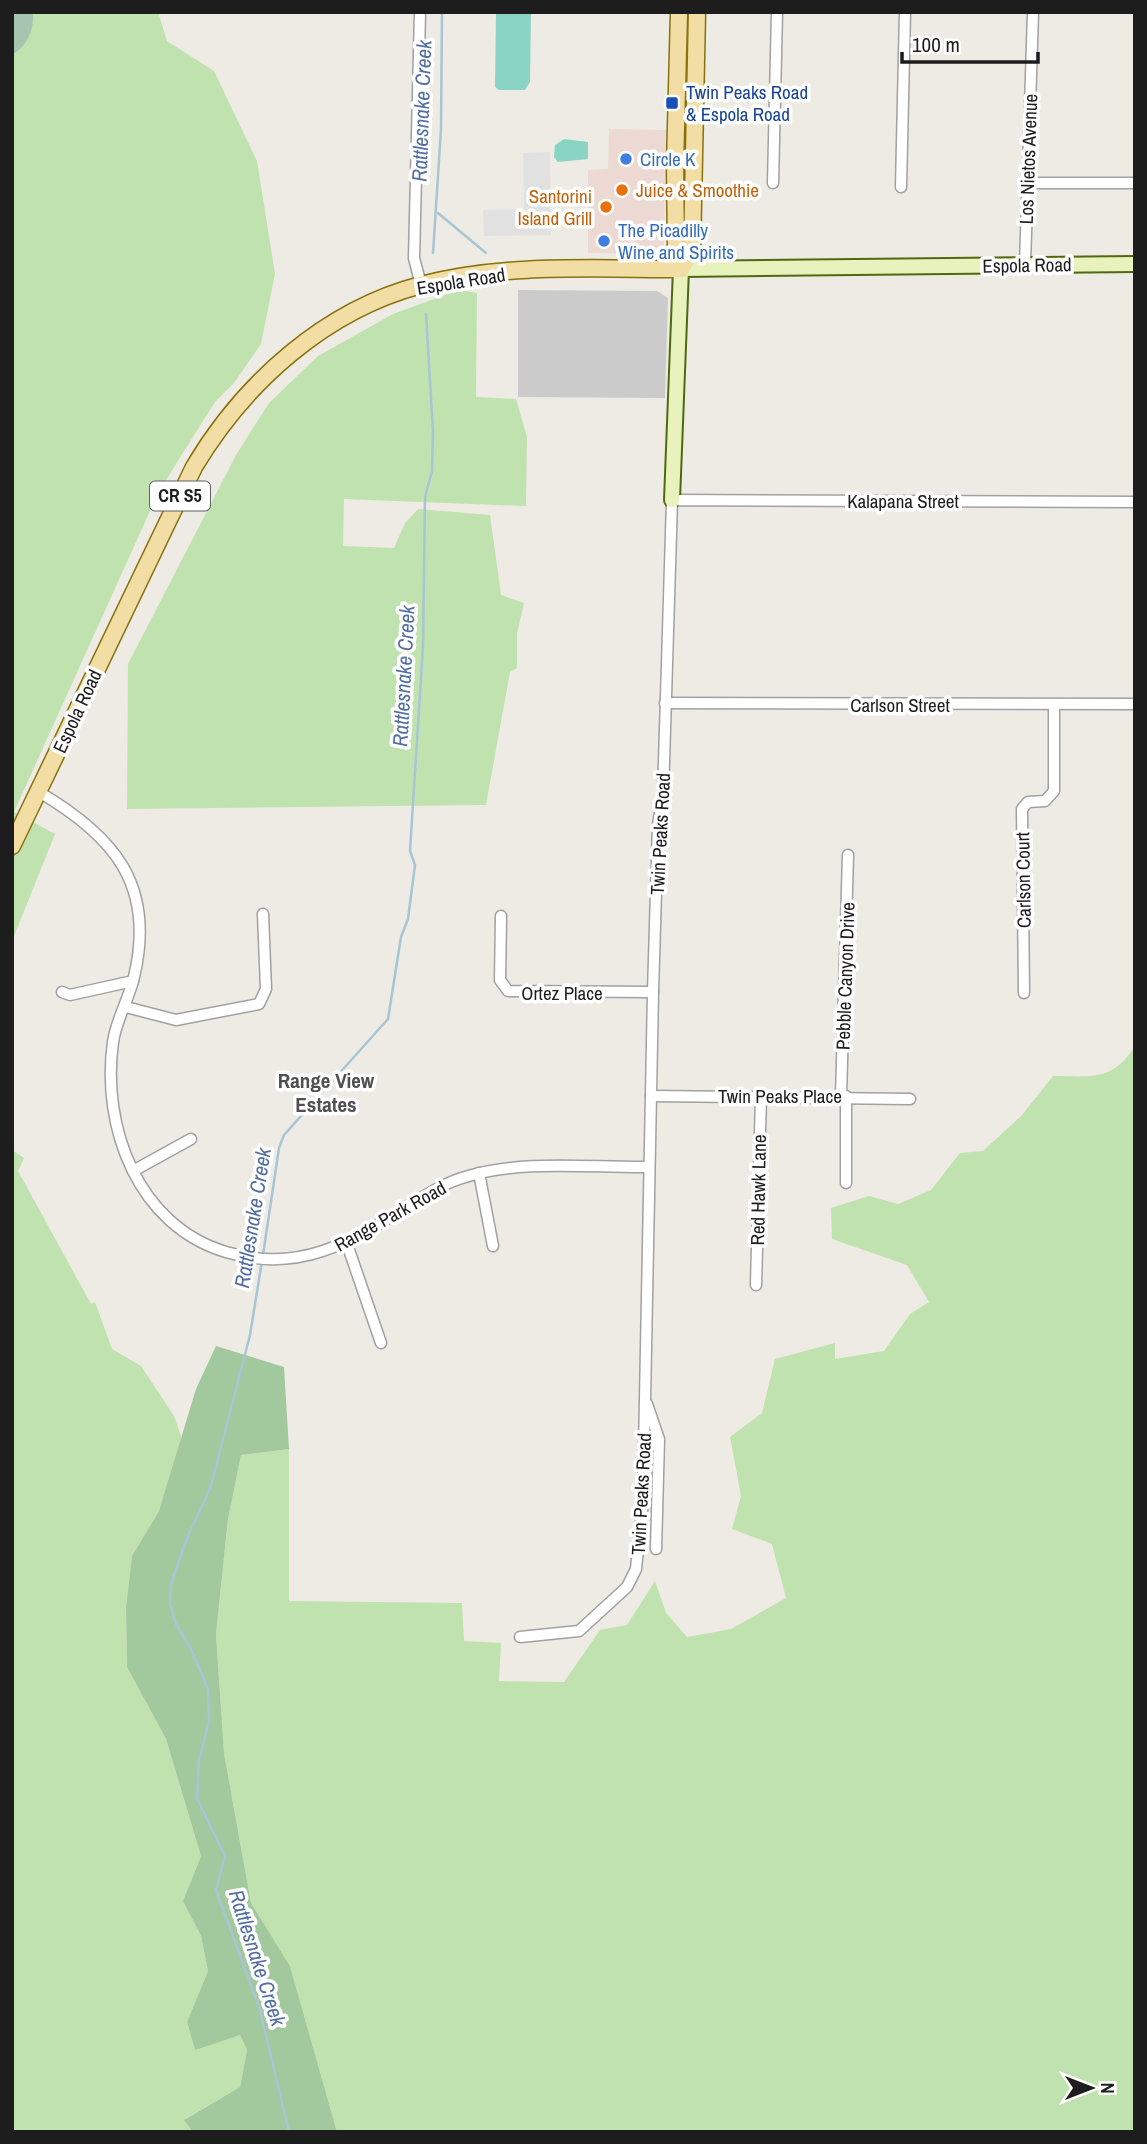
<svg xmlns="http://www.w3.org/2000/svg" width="1147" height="2144" font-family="'Archivo Narrow',sans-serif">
	<rect width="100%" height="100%" fill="#edebe4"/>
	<!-- commercial -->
	<path fill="#ecd9d4" d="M 609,129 L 666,130 L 664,247 L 656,254 L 588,253 L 588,170 L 608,169 Z"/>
	<!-- religious -->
	<path fill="#cbcbcb" d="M 518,290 L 657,291 L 668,298 L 665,398 L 518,397 Z"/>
	<!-- grass -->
	<g fill="#c0e2ae">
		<path d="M 33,12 L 158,12 L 167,41 L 214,71 L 257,161 L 275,274 L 261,344 L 234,383 L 215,402 L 159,491 L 14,812 L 55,834 L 12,941 L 12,55 C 28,45 33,30 33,12 Z"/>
		<path d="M 459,290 L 477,293 L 476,397 L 516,399 L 527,437 L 526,506 L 344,499 L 343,546 L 394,548 L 405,523 L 418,509 L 490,515 L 501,595 L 524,603 L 517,634 L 517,668 L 510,672 L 486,805 L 127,809 L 128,664 L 236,455 L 269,403 L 318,356 L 393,314 Z"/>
		<path d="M 1135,1046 L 1135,2132 L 337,2132 L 290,1966 L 251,1903 L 224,1753 L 216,1634 L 228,1519 L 241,1455 L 289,1449 L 289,1601 L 462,1603 L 464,1641 L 501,1643 L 499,1681 L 564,1682 L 600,1630 L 627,1625 L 655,1581 L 666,1613 L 687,1637 L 731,1629 L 786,1598 L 772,1544 L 732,1529 L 741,1496 L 730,1437 L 762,1413 L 775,1359 L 835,1343 L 835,1359 L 884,1351 L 910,1314 L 929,1302 L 907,1265 L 832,1239 L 831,1208 L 869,1196 L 898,1204 L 931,1190 L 960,1153 L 983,1151 L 1022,1115 L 1053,1076 C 1092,1076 1112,1082 1135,1046 Z"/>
		<path d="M 12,1150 L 24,1158 L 18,1171 L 91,1304 L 95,1302 L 112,1349 L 141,1366 L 174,1416 L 183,1442 L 159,1511 L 132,1556 L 126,1607 L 127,1667 L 166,1739 L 201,1856 L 183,1901 L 201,1936 L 208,1971 L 187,2022 L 195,2049 L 240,2035 L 247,2050 L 240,2087 L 185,2119 L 193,2132 L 12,2132 Z"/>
	</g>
	<!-- forest -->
	<path fill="#a2c89d" d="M 216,1346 L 284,1367 L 289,1449 L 241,1455 L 228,1519 L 216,1634 L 224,1753 L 251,1903 L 290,1966 L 337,2132 L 193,2132 L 184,2120 L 240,2087 L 247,2050 L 240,2035 L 195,2050 L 187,2022 L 208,1971 L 201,1936 L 183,1901 L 201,1856 L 166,1739 L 127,1667 L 126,1607 L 132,1556 L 159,1511 L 196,1389 Z"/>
	<!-- cemetery -->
	<path fill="#a7c4b0" d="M 12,12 L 33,12 C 34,30 28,45 12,55 Z"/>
	<!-- pitch -->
	<g fill="#89d4c3">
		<path d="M 496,12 L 531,12 L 530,82 L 525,90 L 499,90 L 495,87 Z"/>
		<path d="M 564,139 L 588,142 L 588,159 L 558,162 L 554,157 L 555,145 Z"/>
	</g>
	<!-- parking -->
	<path fill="#e1e1e1" d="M 550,152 L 551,235 L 484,236 L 483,210 L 524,209 L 523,153 Z"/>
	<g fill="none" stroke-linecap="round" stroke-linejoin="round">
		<!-- stream -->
		<g stroke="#a8c5d6" stroke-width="2.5">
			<path d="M 438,213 L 486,253"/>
			<path d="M 433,253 L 441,129 L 442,12"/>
			<path d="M 263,1255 L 279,1148 L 284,1135 L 388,1019 L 401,937 L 408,919 L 415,865 L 410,851 L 423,646 L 425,497 L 432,471 L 433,432 L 426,314"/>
			<path d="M 262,1261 L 250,1335 L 211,1486 L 185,1543 L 171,1584 L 170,1604 L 176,1624 L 191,1649 L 208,1689 L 209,1722 L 199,1760 L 197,1798 L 225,1856 L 216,1890 L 260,2010 L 289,2132"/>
		</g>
		<defs>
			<g id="street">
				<path d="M 420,12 L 414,258 L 421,285"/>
				<path d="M 773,183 L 777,12"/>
				<path d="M 1027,183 L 1135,183"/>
				<path d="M 901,187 L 905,12"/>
				<path d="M 1025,265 L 1033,12"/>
				<path d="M 665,703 L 1135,704"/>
				<path d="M 39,792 C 114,836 156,885 134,977 C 129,999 116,1020 113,1042 C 101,1127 138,1226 226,1252 C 299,1274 349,1243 408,1206 C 426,1195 444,1183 465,1177 C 522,1159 590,1168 649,1167"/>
				<path d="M 501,916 L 500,980 L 508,991 L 653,992"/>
				<path d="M 62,992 L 70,995 L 133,981"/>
				<path d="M 1024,993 L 1022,809 L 1028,802 L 1045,801 L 1054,791 L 1054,705"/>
				<path d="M 126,1007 L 176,1020 L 259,1004 L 266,989 L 263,914"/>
				<path d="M 651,1096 L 910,1099"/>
				<path d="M 841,1096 L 848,855"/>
				<path d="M 846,1096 L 846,1183"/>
				<path d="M 133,1171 L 191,1139"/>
				<path d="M 479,1173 L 493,1246"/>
				<path d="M 347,1244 L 381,1343"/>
				<path d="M 756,1285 L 761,1096"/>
				<path d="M 647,1404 L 659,1439 L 656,1549"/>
				<path d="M 520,1637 L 579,1631 L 627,1587 L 636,1569 L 643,1501 L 653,992 L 658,825 L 663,795 L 672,500 L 1135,502"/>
			</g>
			<path id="secondary" d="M 672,500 L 681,269 L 1135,264"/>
			<g id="primary">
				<path d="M 679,12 L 675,165 L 676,252 L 681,269"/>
				<path d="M 681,269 L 692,251 L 697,12"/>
				<path d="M 12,846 L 194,467 C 244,383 325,310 421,285 C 504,263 596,269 681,269"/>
			</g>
		</defs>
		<!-- street casing -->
		<use href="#street" stroke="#a1a1a1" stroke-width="13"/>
		<!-- secondary casing -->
		<use href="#secondary" stroke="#506810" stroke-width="18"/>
		<!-- primary casing -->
		<use href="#primary" stroke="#87720f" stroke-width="19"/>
		<!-- street -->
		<use href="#street" stroke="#fff" stroke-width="10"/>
		<!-- secondary -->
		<use href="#secondary" stroke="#e7f2bc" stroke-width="14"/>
		<!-- primary -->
		<use href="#primary" stroke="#f2dda4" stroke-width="16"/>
	</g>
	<!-- markers -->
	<rect fill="#1a4fb4" stroke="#fff" stroke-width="2.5" x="665" y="96" width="14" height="14" rx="3.5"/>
	<g fill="#3f7fe0" stroke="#fff" stroke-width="2.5">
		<circle cx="626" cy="159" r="7"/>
		<circle cx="604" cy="241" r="7"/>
	</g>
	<g fill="#e8710a" stroke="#fff" stroke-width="2.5">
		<circle cx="622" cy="190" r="7"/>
		<circle cx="606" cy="207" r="7"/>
	</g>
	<g text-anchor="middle" stroke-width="7" stroke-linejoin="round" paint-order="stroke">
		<!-- shield labels -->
		<rect fill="#fff" stroke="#616161" stroke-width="2" x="150" y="481.5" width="60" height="29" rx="5"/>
		<g font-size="18" font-weight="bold" fill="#1d1d1d">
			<text x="180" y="502">CR S5</text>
		</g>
		<!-- transit labels -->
		<g font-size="19" fill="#164399" stroke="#fff" text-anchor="start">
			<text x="686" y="99">Twin Peaks Road<tspan x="686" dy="22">&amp; Espola Road</tspan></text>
		</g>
		<!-- shop labels -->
		<g font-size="19" fill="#366cbe" stroke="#fff" text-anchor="start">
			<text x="640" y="166">Circle K</text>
			<text x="618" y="237">The Picadilly<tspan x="618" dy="22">Wine and Spirits</tspan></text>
		</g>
		<!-- street labels -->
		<g font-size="19" fill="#1d1d1d" stroke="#fff">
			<text transform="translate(1028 159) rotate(-88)" y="7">Los Nietos Avenue</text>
			<text transform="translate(1027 265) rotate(-1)" y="7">Espola Road</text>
			<text transform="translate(461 281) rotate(-9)" y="7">Espola Road</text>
			<text x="903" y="508">Kalapana Street</text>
			<text x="900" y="712">Carlson Street</text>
			<text transform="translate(77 711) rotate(-65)" y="7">Espola Road</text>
			<text transform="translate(660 834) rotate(-87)" y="7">Twin Peaks Road</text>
			<text transform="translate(1023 880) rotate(-91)" y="7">Carlson Court</text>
			<text transform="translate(845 976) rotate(-88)" y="7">Pebble Canyon Drive</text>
			<text x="562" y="1000">Ortez Place</text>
			<text x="780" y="1103">Twin Peaks Place</text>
			<text transform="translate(758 1190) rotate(-89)" y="7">Red Hawk Lane</text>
			<text transform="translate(390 1216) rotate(-29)" y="7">Range Park Road</text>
			<text transform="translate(641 1494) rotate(-87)" y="7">Twin Peaks Road</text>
		</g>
		<!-- food labels -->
		<g font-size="19" fill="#c56008" stroke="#fff" text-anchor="start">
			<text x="636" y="197">Juice &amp; Smoothie</text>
			<text x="592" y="203" text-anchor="end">Santorini<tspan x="592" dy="22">Island Grill</tspan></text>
		</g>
		<!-- water labels -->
		<g font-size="21" font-style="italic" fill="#536ea2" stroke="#fff">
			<text transform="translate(422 111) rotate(-88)" y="7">Rattlesnake Creek</text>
			<text transform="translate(404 676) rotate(-87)" y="7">Rattlesnake Creek</text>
			<text transform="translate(253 1218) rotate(-81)" y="7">Rattlesnake Creek</text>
			<text transform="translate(257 1958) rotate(72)" y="7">Rattlesnake Creek</text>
		</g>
		<!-- neighbourhood labels -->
		<g font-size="21" font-weight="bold" fill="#505050" stroke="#fff">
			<text x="326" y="1088">Range View<tspan x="326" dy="24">Estates</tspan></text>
		</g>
	</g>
	<!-- border -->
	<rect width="1147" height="2144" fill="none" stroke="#1d1d1d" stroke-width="28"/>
	<!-- north arrow -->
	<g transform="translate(1091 2088) rotate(90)" stroke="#ffffff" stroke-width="5" paint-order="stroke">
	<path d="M0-5L12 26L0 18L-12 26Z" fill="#1d1d1d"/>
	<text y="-10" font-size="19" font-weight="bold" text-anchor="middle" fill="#1d1d1d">N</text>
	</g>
	<!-- scale -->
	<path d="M902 52v10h136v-10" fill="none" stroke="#1d1d1d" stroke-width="3.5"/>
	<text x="912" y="52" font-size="21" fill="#1d1d1d" stroke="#ffffff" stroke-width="5" paint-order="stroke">100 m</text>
</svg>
